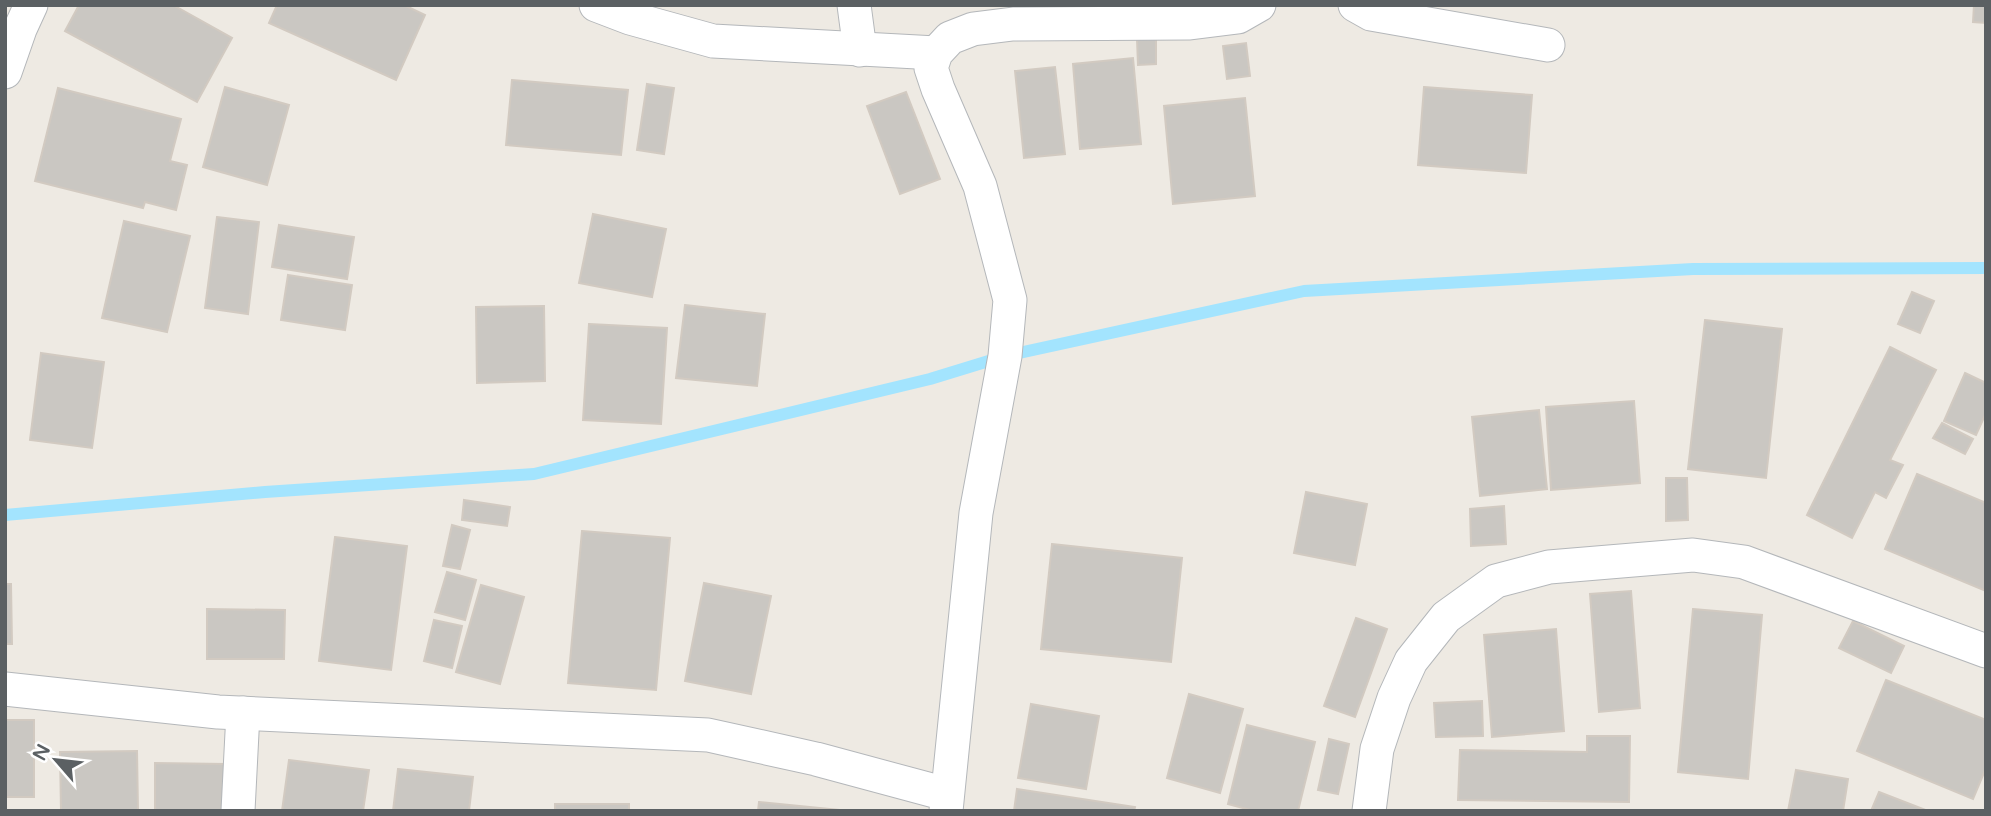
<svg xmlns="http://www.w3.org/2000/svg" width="1991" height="816" font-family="'Varela Round',sans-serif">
	<rect width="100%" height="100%" fill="#eeeae3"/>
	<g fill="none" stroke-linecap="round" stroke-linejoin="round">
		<!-- stream -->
		<path stroke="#a3e4fe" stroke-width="12" d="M 5,515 L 265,492 L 534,474 L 930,379 L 1005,356 L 1304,291 L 1693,269 L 1986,268"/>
	</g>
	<!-- building -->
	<g fill="#cac7c2" stroke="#d2cac1" stroke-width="2">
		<path d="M 79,5 L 173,5 L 232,38 L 197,102 L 65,31 Z"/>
		<path d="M 277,5 L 404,5 L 425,15 L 396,80 L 269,23 Z"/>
		<path d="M 1974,5 L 1986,5 L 1986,23 L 1973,22 Z"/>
		<path d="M 1137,39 L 1156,39 L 1156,64 L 1138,65 Z"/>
		<path d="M 1246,43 L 1250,76 L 1227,79 L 1223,46 Z"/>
		<path d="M 1133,58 L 1141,144 L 1080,149 L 1073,64 Z"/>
		<path d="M 1055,67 L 1065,154 L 1024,158 L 1015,71 Z"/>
		<path d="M 512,80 L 628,90 L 621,155 L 506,145 Z"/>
		<path d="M 647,84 L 674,88 L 664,154 L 637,150 Z"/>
		<path d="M 225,87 L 289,105 L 267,185 L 203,167 Z"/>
		<path d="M 1424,87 L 1532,95 L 1526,173 L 1418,165 Z"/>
		<path d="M 58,88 L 181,119 L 170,161 L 187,165 L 176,210 L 145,202 L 143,208 L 35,181 Z"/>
		<path d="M 906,92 L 940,179 L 900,194 L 867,106 Z"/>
		<path d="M 1245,98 L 1255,196 L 1173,204 L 1164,106 Z"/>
		<path d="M 593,214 L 666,229 L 652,297 L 579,283 Z"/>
		<path d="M 217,217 L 259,222 L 248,314 L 205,308 Z"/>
		<path d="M 124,221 L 190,236 L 167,332 L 102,318 Z"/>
		<path d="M 279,225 L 354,237 L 347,279 L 272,267 Z"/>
		<path d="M 288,275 L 352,285 L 345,330 L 281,320 Z"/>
		<path d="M 1912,292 L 1934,301 L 1920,333 L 1898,324 Z"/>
		<path d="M 685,305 L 765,314 L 757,386 L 676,378 Z"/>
		<path d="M 544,306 L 545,381 L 477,383 L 476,307 Z"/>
		<path d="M 1705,320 L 1782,329 L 1766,478 L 1688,469 Z"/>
		<path d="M 589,324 L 667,328 L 661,424 L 583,420 Z"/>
		<path d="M 1890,347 L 1936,370 L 1890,460 L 1903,465 L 1886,498 L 1875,492 L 1852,538 L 1807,515 Z"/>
		<path d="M 41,353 L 104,362 L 92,448 L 30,440 Z"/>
		<path d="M 1965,373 L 1986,383 L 1986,413 L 1976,435 L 1944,421 Z"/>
		<path d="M 1634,401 L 1640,483 L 1551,490 L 1546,407 Z"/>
		<path d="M 1539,410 L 1547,489 L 1480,496 L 1472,417 Z"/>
		<path d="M 1942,423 L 1973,439 L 1965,454 L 1933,438 Z"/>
		<path d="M 1917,474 L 1986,503 L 1986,591 L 1885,549 Z"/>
		<path d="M 1666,478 L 1687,478 L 1688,520 L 1666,521 Z"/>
		<path d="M 1306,492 L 1367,504 L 1355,565 L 1294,553 Z"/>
		<path d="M 464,500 L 510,507 L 507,526 L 462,520 Z"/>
		<path d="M 1504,506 L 1506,544 L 1471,546 L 1470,509 Z"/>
		<path d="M 452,525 L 470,530 L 460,569 L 443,566 Z"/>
		<path d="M 582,531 L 670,538 L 656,690 L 568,683 Z"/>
		<path d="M 335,537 L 407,546 L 391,670 L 319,661 Z"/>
		<path d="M 1052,544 L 1182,558 L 1171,662 L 1041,649 Z"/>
		<path d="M 447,572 L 476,580 L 465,620 L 435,612 Z"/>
		<path d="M 704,583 L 771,596 L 751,694 L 685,681 Z"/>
		<path d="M 5,584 L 11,584 L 12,644 L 5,644 Z"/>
		<path d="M 481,585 L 524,597 L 500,684 L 456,672 Z"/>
		<path d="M 1631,591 L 1640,708 L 1599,712 L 1590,594 Z"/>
		<path d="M 207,609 L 285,610 L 284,659 L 207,659 Z"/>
		<path d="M 1693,609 L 1762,615 L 1748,779 L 1678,772 Z"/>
		<path d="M 1356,618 L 1387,629 L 1355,717 L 1324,706 Z"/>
		<path d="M 434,620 L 462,626 L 452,668 L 424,661 Z"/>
		<path d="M 1853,621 L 1904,646 L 1891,673 L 1839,648 Z"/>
		<path d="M 1556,629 L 1564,731 L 1492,737 L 1484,635 Z"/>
		<path d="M 1886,680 L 1986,720 L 1986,768 L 1973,799 L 1857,751 Z"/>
		<path d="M 1189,694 L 1243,709 L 1220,793 L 1167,778 Z"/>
		<path d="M 1482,701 L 1483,736 L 1436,737 L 1434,703 Z"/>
		<path d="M 1031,704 L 1099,716 L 1086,789 L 1018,778 Z"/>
		<rect x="5" y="720" width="29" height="77"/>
		<path d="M 1247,725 L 1315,742 L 1298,811 L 1254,811 L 1228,804 Z"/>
		<path d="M 1587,736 L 1630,736 L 1629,802 L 1458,800 L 1460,750 L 1587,752 Z"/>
		<path d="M 1329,739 L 1349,744 L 1338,794 L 1318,790 Z"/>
		<path d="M 137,751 L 138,811 L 61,811 L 60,752 Z"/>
		<path d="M 289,760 L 369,770 L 363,811 L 282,811 Z"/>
		<path d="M 155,763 L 225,764 L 225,811 L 155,811 Z"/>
		<path d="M 398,769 L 473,777 L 469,811 L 393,811 Z"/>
		<path d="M 1796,770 L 1848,779 L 1843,811 L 1788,811 Z"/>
		<path d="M 1017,789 L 1135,807 L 1134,811 L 1014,811 Z"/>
		<path d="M 1879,792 L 1928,811 L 1871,811 Z"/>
		<path d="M 759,802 L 850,811 L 758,811 Z"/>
		<rect x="555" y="804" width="74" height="7"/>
	</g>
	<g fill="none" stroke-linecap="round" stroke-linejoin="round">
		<defs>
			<g id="street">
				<path d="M 596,5 L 630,18 L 713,41 L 936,53"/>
				<path d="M 854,5 L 860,50"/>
				<path d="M 1355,5 L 1371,14 L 1548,45"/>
				<path d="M 5,72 L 20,29 L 31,5"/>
				<path d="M 5,689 L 218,712 L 708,735 L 816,759 L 946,794"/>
				<path d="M 238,811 L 243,713"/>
				<path d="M 946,811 L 976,513 L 1005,356 L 1010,300 L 980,186 L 938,89 L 931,68 L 936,53 L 950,38 L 973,29 L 1013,24 L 1190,23 L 1238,17 L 1259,5"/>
				<path d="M 1369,811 L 1377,749 L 1394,698 L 1411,661 L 1446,617 L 1496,581 L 1549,567 L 1693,555 L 1744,562 L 1986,651"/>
			</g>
		</defs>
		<!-- street casing -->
		<use href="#street" stroke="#b4b7ba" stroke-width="35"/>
		<!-- street -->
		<use href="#street" stroke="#fff" stroke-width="33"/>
	</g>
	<!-- border -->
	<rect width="1991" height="816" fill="none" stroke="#5b6063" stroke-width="14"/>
	<!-- north arrow -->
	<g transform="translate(56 760) rotate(298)" stroke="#ffffff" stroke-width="5" paint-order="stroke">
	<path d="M0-5L12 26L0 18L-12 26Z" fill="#5b6063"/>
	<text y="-10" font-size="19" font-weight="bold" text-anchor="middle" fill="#5b6063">N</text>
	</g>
</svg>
